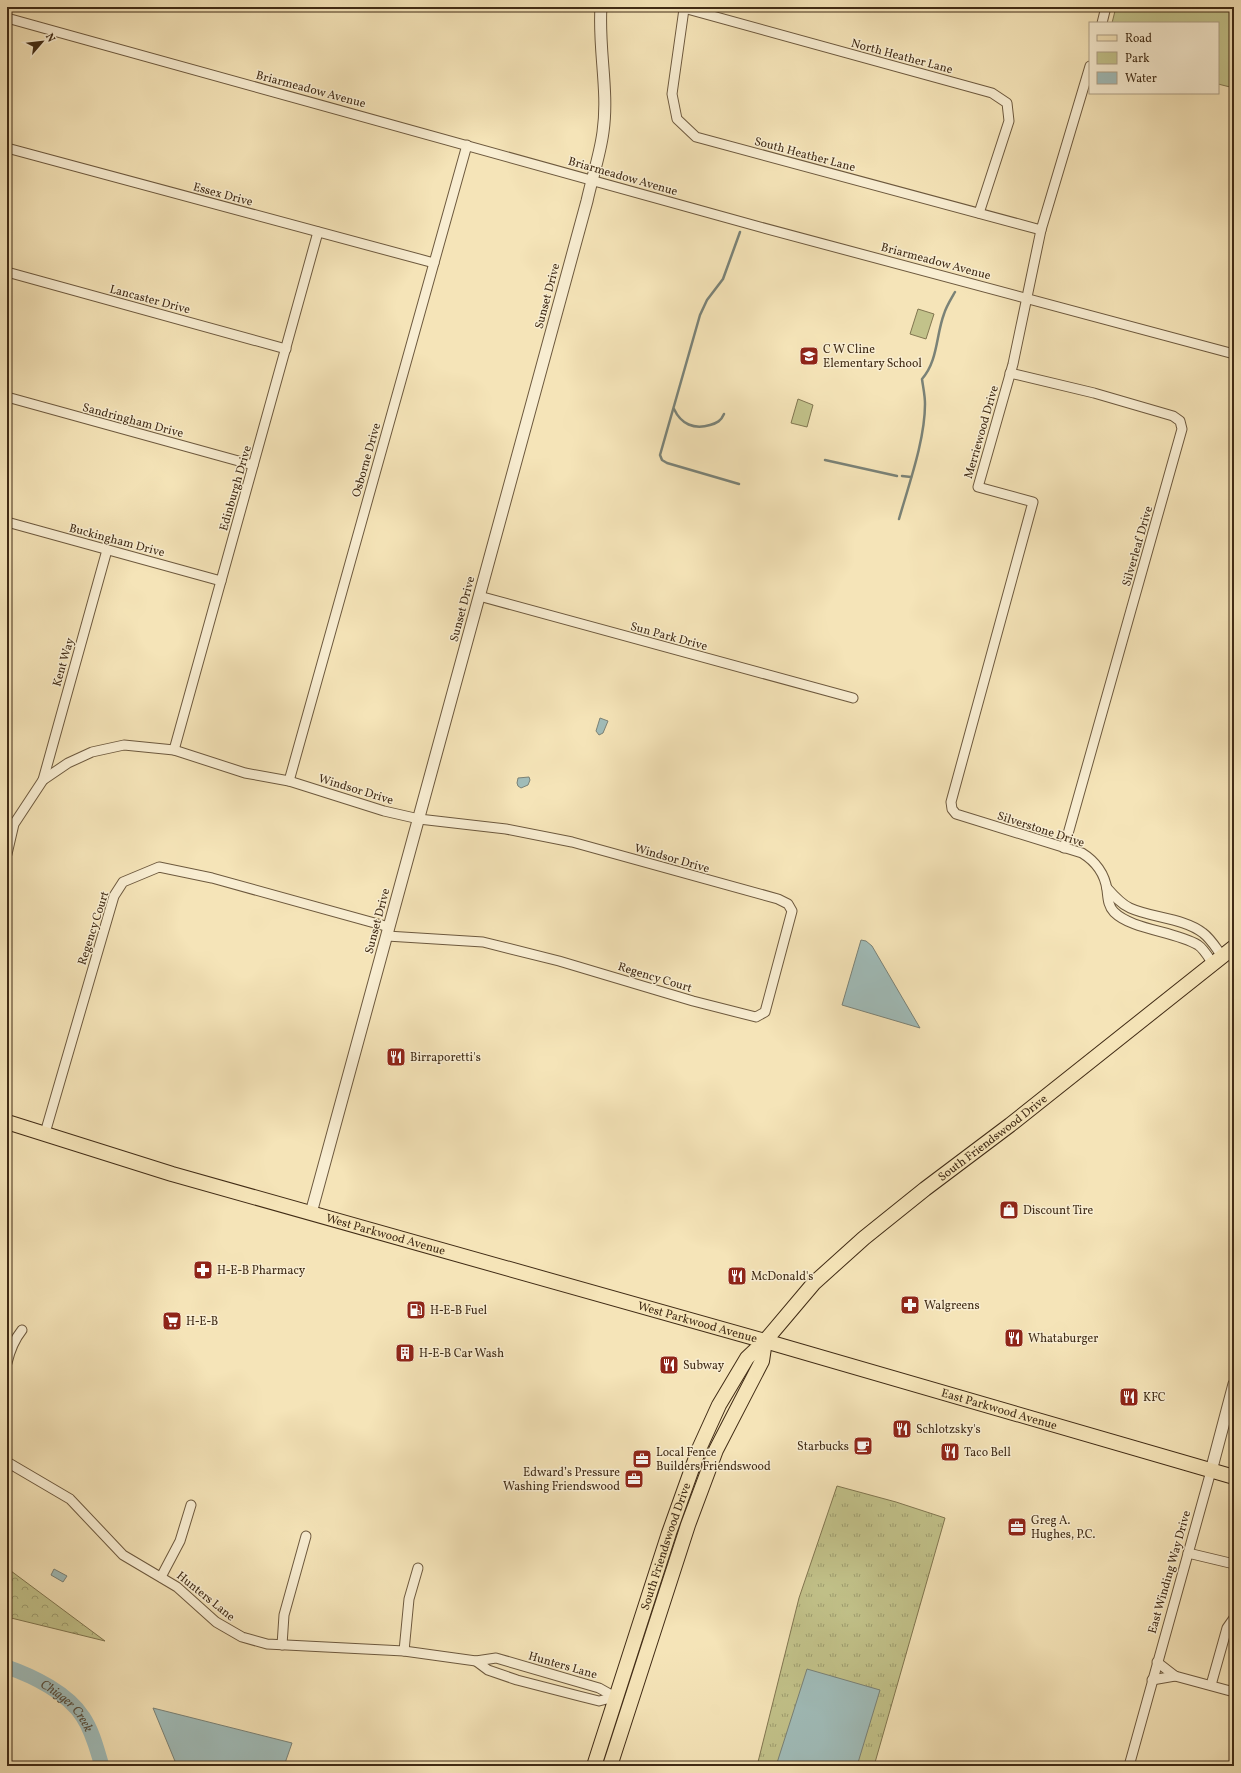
<svg xmlns="http://www.w3.org/2000/svg" width="1241" height="1773" font-family="Vollkorn,serif">
	<defs>
		<pattern id="grass-tufts" width="24" height="20" patternUnits="userSpaceOnUse"><rect width="24" height="20" fill="#c2c28a"/><path d="M3 7l-1-3M5 7V3M7 7l1-3M15 17l-1-3M17 17v-4M19 17l1-3" fill="none" stroke="#9f9e70"/></pattern>
		<pattern id="forest-crowns" width="20" height="18" patternUnits="userSpaceOnUse"><rect width="20" height="18" fill="#c2c28a"/><path d="M2 6a3 3 0 1 1 6 0M12 15a3 3 0 1 1 6 0" fill="none" stroke="#9f9e70"/></pattern>
	</defs>
	<rect width="100%" height="100%" fill="#f5e4b8"/>
	<filter id="stains"><feTurbulence type="fractalNoise" baseFrequency=".005" numOctaves="4"/><feColorMatrix values="0 0 0 0 .2 0 0 0 0 .09 0 0 0 0 .02 0 0 0 .5 -.17"/></filter>
	<radialGradient id="worn" r=".72"><stop offset=".6" stop-color="#630" stop-opacity="0"/><stop offset="1" stop-color="#630" stop-opacity=".3"/></radialGradient>
	<!-- grass -->
	<path fill="url(#grass-tufts)" stroke="#817650" d="M 837,1486 L 896,1502 L 945,1518 L 874,1766 L 757,1766 L 799,1598 Z"/>
	<!-- forest -->
	<path fill="url(#forest-crowns)" stroke="#817650" d="M 7,1568 L 105,1641 L 7,1617 Z"/>
	<!-- park -->
	<g fill="#c2c28a" stroke="#817650">
		<path d="M 1116,7 L 1234,7 L 1234,88 L 1218,84 L 1218,23 L 1112,23 Z"/>
		<path d="M 918,309 L 934,314 L 926,339 L 910,334 Z"/>
		<path d="M 798,399 L 813,405 L 807,427 L 791,423 Z"/>
	</g>
	<!-- water -->
	<g fill="#a0bcb9" stroke="#7a8277">
		<path d="M 600,718 L 608,721 L 603,733 L 599,735 L 596,731 Z"/>
		<path d="M 529,777 L 530,780 L 528,785 L 521,788 L 518,786 L 517,783 L 518,778 Z"/>
		<path d="M 861,940 L 866,941 L 872,946 L 920,1028 L 842,1005 Z"/>
		<path d="M 54,1569 L 67,1576 L 63,1582 L 51,1575 Z"/>
		<path d="M 807,1669 L 880,1690 L 857,1766 L 776,1766 Z"/>
		<path d="M 153,1708 L 292,1743 L 284,1766 L 177,1766 Z"/>
	</g>
	<g fill="none" stroke-linecap="round" stroke-linejoin="round">
		<!-- stream -->
		<g stroke="#7a8277" stroke-width="2.5">
			<path d="M 674,409 C 681,424 694,430 710,425 C 717,423 721,421 724,414"/>
			<path d="M 825,460 L 897,476"/>
			<path d="M 902,476 L 911,477"/>
			<path d="M 739,484 L 667,463 L 662,460 L 660,455 L 700,315 L 707,300 L 723,279 L 740,232"/>
			<path d="M 899,519 C 909,484 925,440 925,404 C 925,395 923,387 922,379 C 938,361 936,335 944,314 C 946,307 951,299 955,292"/>
		</g>
		<!-- river -->
		<path stroke="#a0bcb9" stroke-width="15" id="s1" d="M 7,1667 C 33,1676 68,1693 83,1717 C 93,1732 97,1750 102,1766"/>
		<defs>
			<g id="minor">
				<path d="M 680,7 L 992,93 L 1007,103 L 1009,121 L 979,213"/>
				<path d="M 684,9 L 672,94 L 677,119 L 696,137 L 1041,230"/>
				<path d="M 7,18 L 760,227 L 1234,354"/>
				<path d="M 1102,23 L 1106,7"/>
				<path d="M 1090,66 L 1041,230 L 1013,364 L 978,487 L 1033,502 L 951,802 L 952,809 L 956,814 L 1082,853 C 1095,861 1105,874 1107,890 C 1108,898 1108,906 1114,912 C 1132,930 1175,931 1198,945 C 1204,949 1209,958 1213,964"/>
				<path d="M 7,148 L 434,263"/>
				<path d="M 7,272 L 286,349"/>
				<path d="M 1010,373 L 1094,393 L 1173,416 L 1180,421 L 1182,429 L 1064,848"/>
				<path d="M 7,397 L 253,465"/>
				<path d="M 7,522 L 221,581"/>
				<path d="M 479,596 L 853,698"/>
				<path d="M 174,750 L 318,232"/>
				<path d="M 43,780 L 107,550"/>
				<path d="M 289,781 L 467,145"/>
				<path d="M 7,854 L 14,824 L 43,780 L 68,763 L 92,752 L 124,745 L 174,750 L 245,773 L 289,781 L 384,811 L 419,819 L 506,829 L 572,842 L 778,899 L 788,904 L 792,911 L 765,1012 L 756,1017 L 693,1001 L 559,961 L 483,942 L 387,936"/>
				<path d="M 1107,888 C 1114,896 1121,904 1130,908 C 1152,918 1184,918 1203,933 C 1211,939 1216,948 1222,956"/>
				<path d="M 45,1133 L 114,896 L 123,882 L 159,867 L 212,878 L 389,927"/>
				<path d="M 7,1363 C 10,1350 14,1340 22,1330"/>
				<path d="M 7,1462 L 70,1499 L 123,1555 L 177,1587 L 216,1622 L 242,1637 L 267,1644 L 404,1651 L 476,1661 L 496,1658 L 599,1688 L 615,1697"/>
				<path d="M 1188,1553 L 1234,1564"/>
				<path d="M 161,1577 L 180,1541 L 191,1505"/>
				<path d="M 282,1645 L 284,1615 L 306,1536"/>
				<path d="M 404,1651 L 409,1599 L 418,1568"/>
				<path d="M 476,1661 L 488,1670 L 517,1680 L 579,1696 L 599,1701 L 615,1697"/>
				<path d="M 1157,1662 L 1175,1676 L 1234,1692"/>
				<path d="M 1152,1680 L 1175,1676"/>
				<path d="M 1211,1685 L 1227,1628 L 1234,1618"/>
				<path d="M 1129,1766 L 1211,1471"/>
			</g>
			<g id="tertiary">
				<path d="M 311,1213 L 587,201 C 592,178 600,155 603,132 C 609,91 598,48 601,7"/>
				<path d="M 1211,1471 L 1234,1384"/>
			</g>
			<g id="primary">
				<path id="s2" d="M 7,1122 L 172,1174 L 765,1341 L 1234,1477"/>
				<path id="s3" d="M 594,1766 L 669,1533 L 699,1449 L 719,1405 L 747,1358 L 765,1341 L 814,1283 L 864,1238 L 925,1189 L 1010,1125 L 1234,947"/>
				<path d="M 610,1766 L 688,1525 L 716,1450 L 762,1361 L 765,1341"/>
			</g>
		</defs>
		<!-- minor casing -->
		<use href="#minor" stroke="#6d593e" stroke-width="11"/>
		<!-- tertiary casing -->
		<use href="#tertiary" stroke="#6d593e" stroke-width="13"/>
		<!-- primary casing -->
		<use href="#primary" stroke="#402b15" stroke-width="16"/>
		<!-- minor -->
		<use href="#minor" stroke="#f8edd1" stroke-width="9"/>
		<!-- tertiary -->
		<use href="#tertiary" stroke="#f8edd1" stroke-width="11"/>
		<!-- primary -->
		<use href="#primary" stroke="#f5e4b8" stroke-width="14"/>
	</g>
	<!-- icons -->
	<defs>
		<symbol id="school-square" viewBox="-11 -11 22 22"><rect x="-9" y="-9" width="18" height="18" rx="4" fill="#8f2418" stroke="#f8edd1"/><path d="M0-5L7-2L0 1L-7-2ZM-4 1L0 2.5L4 1V4Q0 6-4 4Z" fill="#fff"/></symbol>
		<symbol id="restaurant-square" viewBox="-11 -11 22 22"><rect x="-9" y="-9" width="18" height="18" rx="4" fill="#8f2418" stroke="#f8edd1"/><path d="M-5-6h1v4h1v-4h1v4h1v-4h1v5L-1.5 .5V6h-2V.5L-5-1ZM5-6V6H3V1.5H1.5Q1.5-4 5-6Z" fill="#fff"/></symbol>
		<symbol id="shop-square" viewBox="-11 -11 22 22"><rect x="-9" y="-9" width="18" height="18" rx="4" fill="#8f2418" stroke="#f8edd1"/><path d="M-5-2.5h2.3a2.7 3.5 0 0 1 5.4 0H5L5.5 6h-11ZM-1.5-2.5h3a1.5 2.3 0 0 0-3 0Z" fill="#fff"/></symbol>
		<symbol id="pharmacy-square" viewBox="-11 -11 22 22"><rect x="-9" y="-9" width="18" height="18" rx="4" fill="#8f2418" stroke="#f8edd1"/><path d="M-2-6h4v4h4v4h-4v4h-4v-4h-4v-4h4Z" fill="#fff"/></symbol>
		<symbol id="fuel-square" viewBox="-11 -11 22 22"><rect x="-9" y="-9" width="18" height="18" rx="4" fill="#8f2418" stroke="#f8edd1"/><path d="M-5.5-6h7V0h2V4h1.3V-2.5L3-4.5l.8-.8L6-3V5H2.5V1h-1V6h-7ZM-4.2-4.7v3.2H.2V-4.7Z" fill="#fff"/></symbol>
		<symbol id="supermarket-square" viewBox="-11 -11 22 22"><rect x="-9" y="-9" width="18" height="18" rx="4" fill="#8f2418" stroke="#f8edd1"/><path d="M-6-5.5h2.5l.6 2H6L4.5 2H-2.5L-4.4-4H-6ZM-1.5 3.2a1.3 1.3 0 1 0 .1 0ZM3 3.2a1.3 1.3 0 1 0 .1 0Z" fill="#fff"/></symbol>
		<symbol id="building-square" viewBox="-11 -11 22 22"><rect x="-9" y="-9" width="18" height="18" rx="4" fill="#8f2418" stroke="#f8edd1"/><path d="M-4-6H4V6H1V3H-1V6H-4ZM-2.5-4.3h1.7v1.8h-1.7ZM.8-4.3h1.7v1.8H.8ZM-2.5-1h1.7V.8h-1.7ZM.8-1h1.7V.8H.8Z" fill="#fff"/></symbol>
		<symbol id="cafe-square" viewBox="-11 -11 22 22"><rect x="-9" y="-9" width="18" height="18" rx="4" fill="#8f2418" stroke="#f8edd1"/><path d="M-5.5-4.5H6V0H3Q3 3.5 0 3.5H-2.5Q-5.5 3.5-5.5 0ZM3-3.2v2h1.7v-2ZM-6 4.5H4V6H-6Z" fill="#fff"/></symbol>
		<symbol id="office-square" viewBox="-11 -11 22 22"><rect x="-9" y="-9" width="18" height="18" rx="4" fill="#8f2418" stroke="#f8edd1"/><path d="M-6-3h4V-5.5h4V-3h4V5H-6ZM-1-4.5V-3h2v-1.5ZM-6 0V1H6V0Z" fill="#fff"/></symbol>
	</defs>
	<g fill-rule="evenodd">
		<use href="#school-square" x="798" y="345" width="22" height="22"/>
		<use href="#restaurant-square" x="385" y="1046" width="22" height="22"/>
		<use href="#shop-square" x="998" y="1199" width="22" height="22"/>
		<use href="#pharmacy-square" x="192" y="1259" width="22" height="22"/>
		<use href="#restaurant-square" x="726" y="1265" width="22" height="22"/>
		<use href="#pharmacy-square" x="899" y="1294" width="22" height="22"/>
		<use href="#fuel-square" x="405" y="1299" width="22" height="22"/>
		<use href="#supermarket-square" x="161" y="1310" width="22" height="22"/>
		<use href="#restaurant-square" x="1003" y="1327" width="22" height="22"/>
		<use href="#building-square" x="394" y="1342" width="22" height="22"/>
		<use href="#restaurant-square" x="658" y="1354" width="22" height="22"/>
		<use href="#restaurant-square" x="1118" y="1386" width="22" height="22"/>
		<use href="#restaurant-square" x="891" y="1418" width="22" height="22"/>
		<use href="#cafe-square" x="852" y="1435" width="22" height="22"/>
		<use href="#restaurant-square" x="939" y="1441" width="22" height="22"/>
		<use href="#office-square" x="631" y="1448" width="22" height="22"/>
		<use href="#office-square" x="623" y="1468" width="22" height="22"/>
		<use href="#office-square" x="1006" y="1516" width="22" height="22"/>
	</g>
	<g text-anchor="middle" stroke-width="3" stroke-linejoin="round" paint-order="stroke">
		<!-- street labels -->
		<g font-size="12" fill="#402b15" stroke="#f8edd1">
			<text transform="translate(902 56) rotate(15)" y="4">North Heather Lane</text>
			<text transform="translate(311 89) rotate(15)" y="4">Briarmeadow Avenue</text>
			<text transform="translate(805 154) rotate(15)" y="4">South Heather Lane</text>
			<text transform="translate(623 176) rotate(16)" y="4">Briarmeadow Avenue</text>
			<text transform="translate(223 194) rotate(15)" y="4">Essex Drive</text>
			<text transform="translate(936 261) rotate(15)" y="4">Briarmeadow Avenue</text>
			<text transform="translate(547 296) rotate(-75)" y="4">Sunset Drive</text>
			<text transform="translate(150 299) rotate(15)" y="4">Lancaster Drive</text>
			<text transform="translate(133 420) rotate(15)" y="4">Sandringham Drive</text>
			<text transform="translate(981 432) rotate(-74)" y="4">Merriewood Drive</text>
			<text transform="translate(366 460) rotate(-74)" y="4">Osborne Drive</text>
			<text transform="translate(235 488) rotate(-74)" y="4">Edinburgh Drive</text>
			<text transform="translate(117 540) rotate(15)" y="4">Buckingham Drive</text>
			<text transform="translate(1137 546) rotate(-74)" y="4">Silverleaf Drive</text>
			<text transform="translate(462 609) rotate(-75)" y="4">Sunset Drive</text>
			<text transform="translate(669 636) rotate(15)" y="4">Sun Park Drive</text>
			<text transform="translate(63 662) rotate(-74)" y="4">Kent Way</text>
			<text transform="translate(356 789) rotate(17)" y="4">Windsor Drive</text>
			<text transform="translate(1041 829) rotate(18)" y="4">Silverstone Drive</text>
			<text transform="translate(672 858) rotate(16)" y="4">Windsor Drive</text>
			<text transform="translate(377 921) rotate(-75)" y="4">Sunset Drive</text>
			<text transform="translate(93 928) rotate(-72)" y="4">Regency Court</text>
			<text transform="translate(655 977) rotate(17)" y="4">Regency Court</text>
			<text dy="4" stroke="none"><textPath href="#s3" startOffset="768">South Friendswood Drive</textPath></text>
			<text dy="4" stroke="none"><textPath href="#s2" startOffset="395">West Parkwood Avenue</textPath></text>
			<text dy="4" stroke="none"><textPath href="#s2" startOffset="719">West Parkwood Avenue</textPath></text>
			<text dy="4" stroke="none"><textPath href="#s2" startOffset="1033">East Parkwood Avenue</textPath></text>
			<text dy="4" stroke="none"><textPath href="#s3" startOffset="231">South Friendswood Drive</textPath></text>
			<text transform="translate(1169 1572) rotate(-74)" y="4">East Winding Way Drive</text>
			<text transform="translate(206 1596) rotate(39)" y="4">Hunters Lane</text>
			<text transform="translate(563 1665) rotate(16)" y="4">Hunters Lane</text>
		</g>
		<!-- poi labels -->
		<g font-size="12" fill="#402b15" stroke="#f8edd1" text-anchor="start">
			<text x="823" y="353">C W Cline<tspan x="823" dy="14">Elementary School</tspan></text>
			<text x="410" y="1061">Birraporetti's</text>
			<text x="1023" y="1214">Discount Tire</text>
			<text x="217" y="1274">H-E-B Pharmacy</text>
			<text x="751" y="1280">McDonald's</text>
			<text x="924" y="1309">Walgreens</text>
			<text x="430" y="1314">H-E-B Fuel</text>
			<text x="186" y="1325">H-E-B</text>
			<text x="1028" y="1342">Whataburger</text>
			<text x="419" y="1357">H-E-B Car Wash</text>
			<text x="683" y="1369">Subway</text>
			<text x="1143" y="1401">KFC</text>
			<text x="916" y="1433">Schlotzsky's</text>
			<text x="849" y="1450" text-anchor="end">Starbucks</text>
			<text x="656" y="1456">Local Fence<tspan x="656" dy="14">Builders Friendswood</tspan></text>
			<text x="964" y="1456">Taco Bell</text>
			<text x="620" y="1476" text-anchor="end">Edward’s Pressure<tspan x="620" dy="14">Washing Friendswood</tspan></text>
			<text x="1031" y="1524">Greg A.<tspan x="1031" dy="14">Hughes, P.C.</tspan></text>
		</g>
		<!-- water labels -->
		<g font-size="13" font-style="italic" fill="#584f3e" stroke="#f8edd1">
			<text dy="5" stroke="none"><textPath href="#s1" startOffset="73">Chigger Creek</textPath></text>
		</g>
	</g>
	<!-- margin -->
	<rect width="1241" height="1773" fill="none" stroke="#f5e4b8" stroke-width="24"/>
	<rect x="8" y="8" width="1225" height="1757" fill="none" stroke="#402b15" stroke-width="2"/>
	<rect x="12" y="12" width="1217" height="1749" fill="none" stroke="#402b15"/>
	<!-- legend -->
	<rect x="1089" y="22" width="130" height="72" fill="#f8edd1" stroke="#ae9f86"/>
	<rect x="1097" y="35" width="20" height="6" fill="#f5e4b8" stroke="#ae9f86"/>
	<text x="1125" y="42" font-size="12" fill="#402b15">Road</text>
	<rect x="1097" y="52" width="20" height="12" fill="#c2c28a" stroke="#ae9f86"/>
	<text x="1125" y="62" font-size="12" fill="#402b15">Park</text>
	<rect x="1097" y="72" width="20" height="12" fill="#a0bcb9" stroke="#ae9f86"/>
	<text x="1125" y="82" font-size="12" fill="#402b15">Water</text>
	<!-- north arrow -->
	<g transform="translate(42 42) rotate(62)" stroke="#f8edd1" stroke-width="3" paint-order="stroke">
	<path d="M0-3L7 15L0 10L-7 15Z" fill="#402b15"/>
	<text y="-6" font-size="11" font-weight="bold" text-anchor="middle" fill="#402b15">N</text>
	</g>
	<rect width="100%" height="100%" filter="url(#stains)"/>
	<rect width="100%" height="100%" fill="url(#worn)"/>
</svg>
